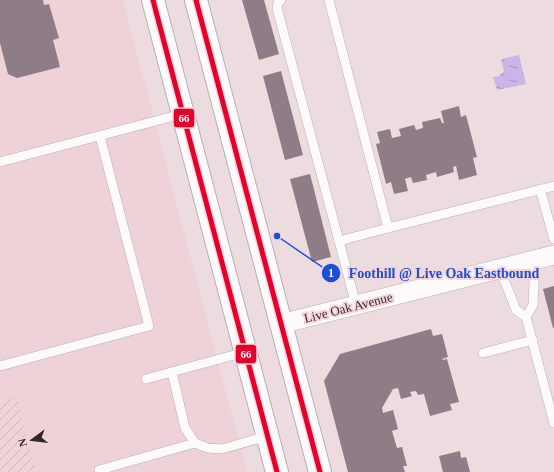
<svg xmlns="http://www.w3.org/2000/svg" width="554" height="472" font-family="'Times New Roman',serif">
	<defs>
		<pattern id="industrial-furrows" width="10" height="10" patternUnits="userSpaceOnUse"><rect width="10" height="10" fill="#efd2d7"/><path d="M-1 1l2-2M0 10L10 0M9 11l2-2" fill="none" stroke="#cdb4b9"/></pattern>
		<pattern id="water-ripples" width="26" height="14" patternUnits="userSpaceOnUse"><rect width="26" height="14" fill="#c9b5e7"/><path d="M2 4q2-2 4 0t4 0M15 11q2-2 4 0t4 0" fill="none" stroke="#a493bb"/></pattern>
	</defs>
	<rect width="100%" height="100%" fill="#eddcdf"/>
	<!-- built -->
	<path fill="#efd2d7" d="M 0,0 L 123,0 L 247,472 L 36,472 L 17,397 L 0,401 Z"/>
	<!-- industrial -->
	<path fill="url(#industrial-furrows)" d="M 17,397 L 36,472 L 0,472 L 0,401 Z"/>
	<!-- water -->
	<path fill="url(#water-ripples)" d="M 519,55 L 526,84 L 497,90 L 493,77 L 499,76 L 504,71 L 501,59 Z"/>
	<!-- building -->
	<g fill="#8e7c86">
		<path d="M 0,0 L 43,0 L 44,5 L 49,4 L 59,38 L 53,40 L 60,67 L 17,78 L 8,74 L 0,43 Z"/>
		<path d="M 242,0 L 264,0 L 279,54 L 259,60 Z"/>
		<path d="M 281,71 L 303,155 L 285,160 L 263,76 Z"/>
		<path d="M 459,106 L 461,117 L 466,115 L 477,157 L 473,158 L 477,175 L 459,180 L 456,166 L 453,167 L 454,172 L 437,177 L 436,172 L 426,175 L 427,180 L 413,183 L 411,177 L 405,179 L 408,191 L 394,194 L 391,182 L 386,184 L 376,144 L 380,143 L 377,132 L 390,129 L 392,138 L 401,136 L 399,129 L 414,125 L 416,130 L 423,128 L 422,122 L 440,118 L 442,123 L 444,123 L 441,111 Z"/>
		<path d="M 310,174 L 331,257 L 312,262 L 290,179 Z"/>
		<path d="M 554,286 L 554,328 L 553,328 L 543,289 Z"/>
		<path d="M 431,329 L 433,336 L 442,334 L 448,357 L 442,359 L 443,360 L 447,359 L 459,402 L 450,404 L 452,410 L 430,416 L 424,394 L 418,395 L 416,391 L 410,392 L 412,396 L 401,399 L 398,388 L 393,389 L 382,408 L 383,413 L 393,410 L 398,429 L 392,431 L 397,448 L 402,447 L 407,466 L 403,466 L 405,472 L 348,472 L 324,381 L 340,354 Z"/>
		<path d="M 460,451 L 461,458 L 466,457 L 470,472 L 443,472 L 439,456 Z"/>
	</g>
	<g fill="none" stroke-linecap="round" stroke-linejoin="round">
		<defs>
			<g id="service">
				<path d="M 281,0 L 278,3 L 277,8 L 356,305"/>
				<path d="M 329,0 L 388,228 L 554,186"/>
				<path d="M 0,162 L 182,114"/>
				<path d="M 540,189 L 554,239"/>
				<path d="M 339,241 L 388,228"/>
				<path d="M 500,269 L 516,310 L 526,317 L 554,423"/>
				<path d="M 526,317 L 533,305 L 535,260"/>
				<path d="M 483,353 L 533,340"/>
				<path d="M 0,366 L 149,326 L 100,136"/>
				<path d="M 172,372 L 185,428 L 195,443 L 208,448 L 222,449 L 267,436"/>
				<path d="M 146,379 L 245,352"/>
				<path d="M 99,470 L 195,443"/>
			</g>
			<path id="minor" d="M 281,324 L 554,255"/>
			<g id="primary">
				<path d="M 153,0 L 277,472"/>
				<path d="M 196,0 L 320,472"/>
			</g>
		</defs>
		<!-- service casing -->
		<use href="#service" stroke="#bcaeb1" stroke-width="10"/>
		<!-- minor casing -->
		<use href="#minor" stroke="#bcaeb1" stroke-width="20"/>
		<!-- primary casing -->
		<use href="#primary" stroke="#bcaeb1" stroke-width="24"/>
		<!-- service -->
		<use href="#service" stroke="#fcfafa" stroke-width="9"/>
		<!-- minor -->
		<use href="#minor" stroke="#fcfafa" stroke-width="19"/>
		<!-- primary -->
		<use href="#primary" stroke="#fcfafa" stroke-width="22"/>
		<defs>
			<g id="bus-1">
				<path d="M 153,0 L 277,472"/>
				<path d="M 196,0 L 320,472"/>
			</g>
		</defs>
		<!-- bus-1 casing -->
		<use href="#bus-1" stroke="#f4d5da" stroke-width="8"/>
		<!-- bus-1 -->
		<use href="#bus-1" stroke="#e4002b" stroke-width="5"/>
	</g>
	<g text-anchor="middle" stroke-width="4" stroke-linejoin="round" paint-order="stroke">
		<!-- street labels -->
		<g font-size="13" fill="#332829" stroke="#f4d5da">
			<text transform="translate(348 307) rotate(-14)" y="5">Live Oak Avenue</text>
		</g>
	</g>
	<!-- callouts -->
	<path fill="none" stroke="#1d4ed8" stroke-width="1.5" d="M277 236L331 273"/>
	<g fill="#1d4ed8" stroke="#f4d5da" stroke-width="1.5">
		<circle cx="277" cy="236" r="4"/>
		<circle cx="331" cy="273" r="10"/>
	</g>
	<g font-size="12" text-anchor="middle" font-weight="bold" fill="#fff">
		<text x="331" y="277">1</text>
	</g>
	<g font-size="14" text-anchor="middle" font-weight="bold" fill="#1d4ed8" stroke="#f4d5da" stroke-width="4" stroke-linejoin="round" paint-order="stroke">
		<text x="444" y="278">Foothill @ Live Oak Eastbound</text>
	</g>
	<g stroke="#f4d5da" stroke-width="1.5">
		<rect x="173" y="108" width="22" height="20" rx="4" fill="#e4002b"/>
		<rect x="235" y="344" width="22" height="20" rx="4" fill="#e4002b"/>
	</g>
	<g font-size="11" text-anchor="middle" font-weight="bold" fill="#fff">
		<text x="184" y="122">66</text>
		<text x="246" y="358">66</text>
	</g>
	<!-- north arrow -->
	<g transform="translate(32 440) rotate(255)" stroke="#f4d5da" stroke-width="3" paint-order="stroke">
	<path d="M0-3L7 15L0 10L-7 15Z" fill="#332829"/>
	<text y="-6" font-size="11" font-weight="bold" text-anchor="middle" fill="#332829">N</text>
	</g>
</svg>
